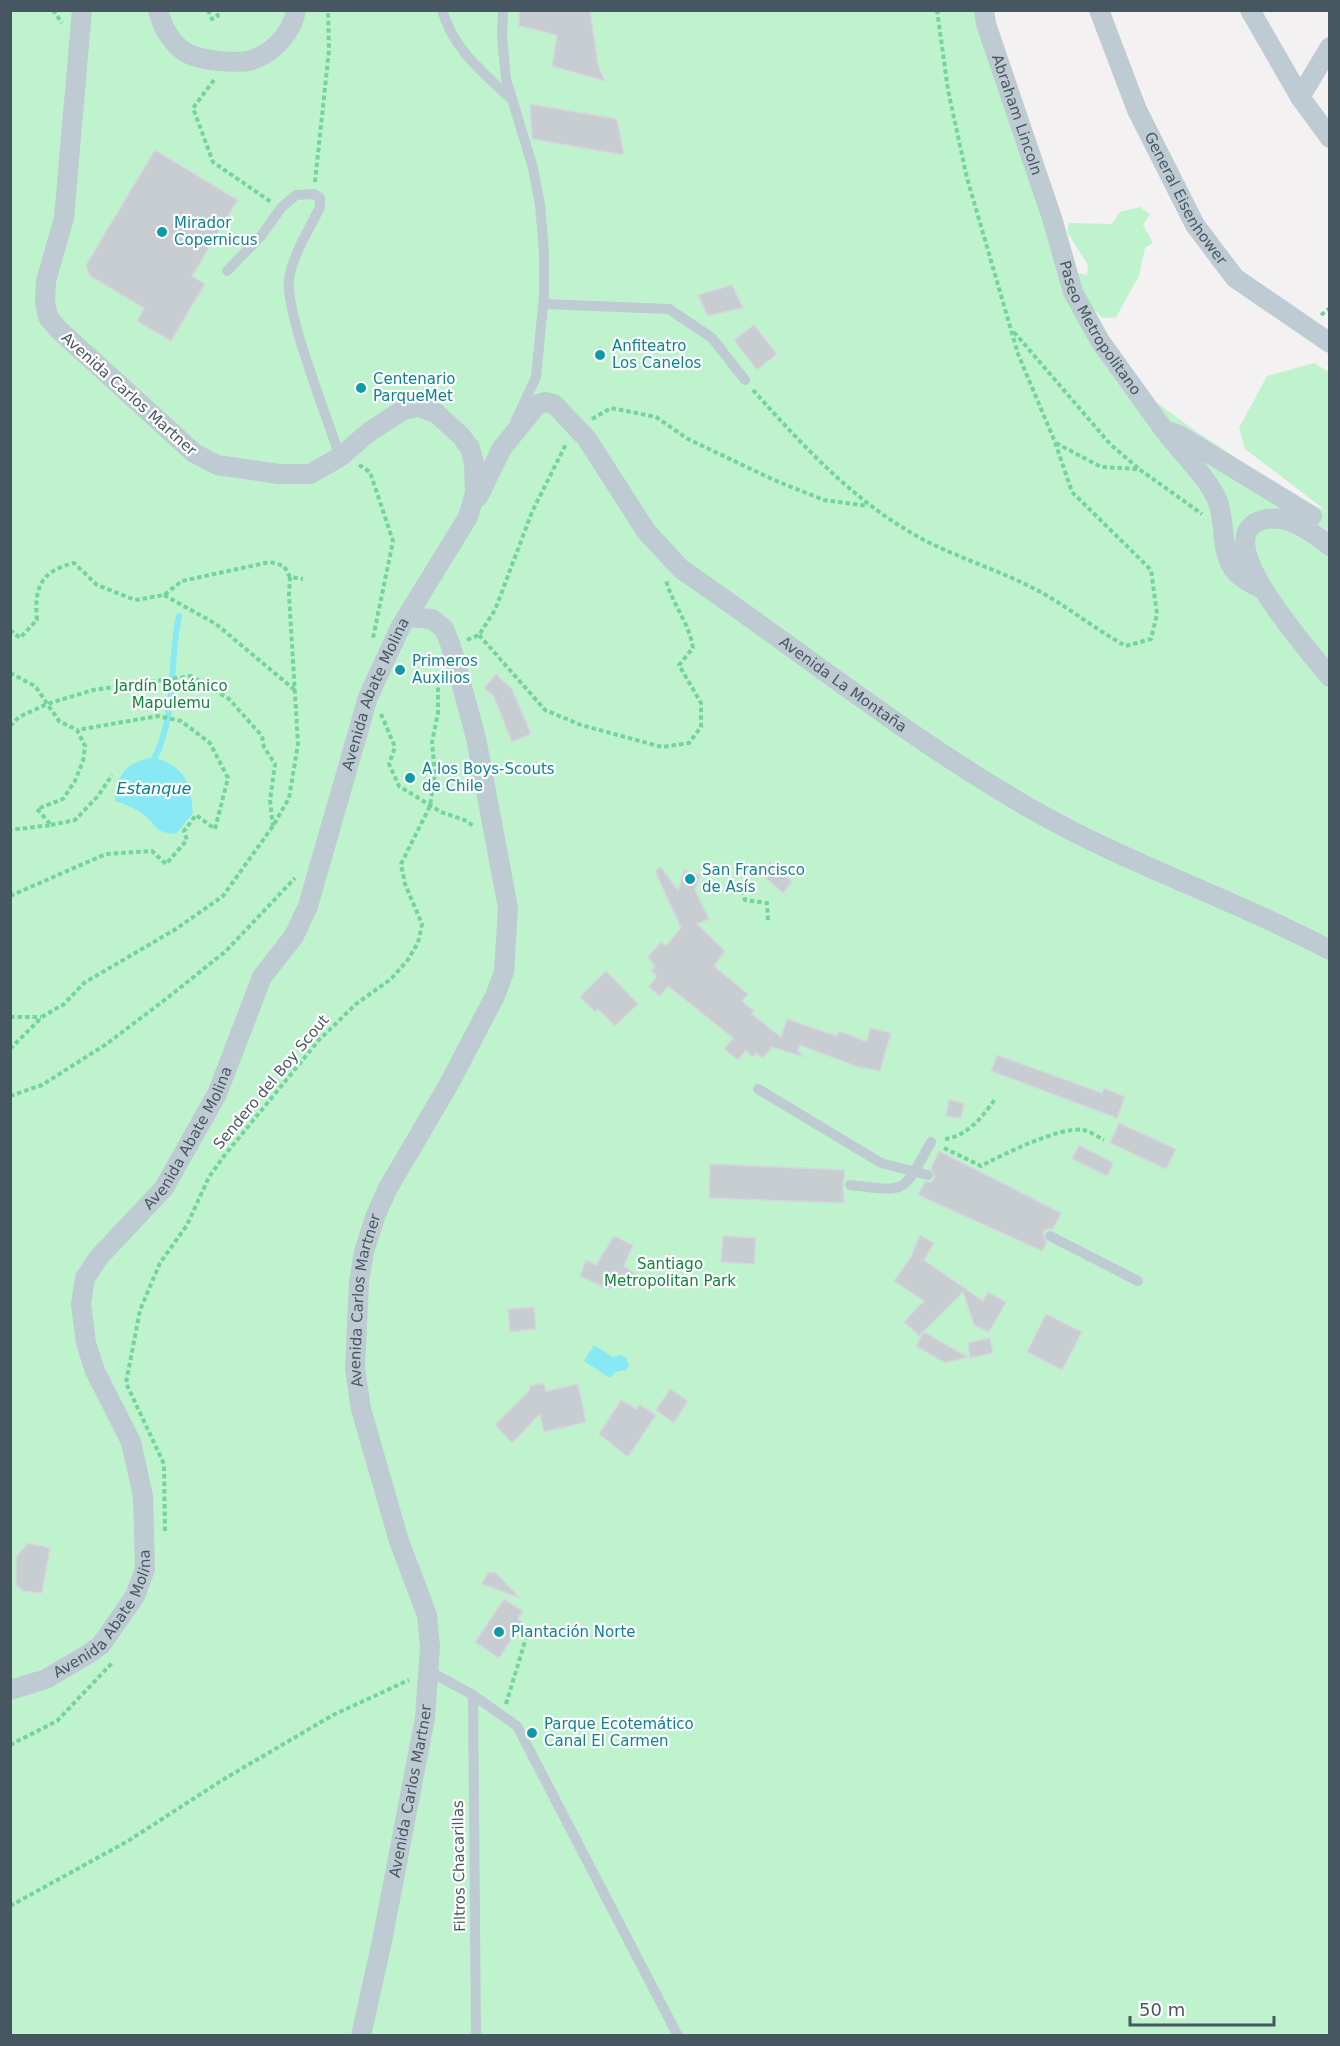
<svg xmlns="http://www.w3.org/2000/svg" width="1340" height="2046" font-family="'DejaVu Sans',sans-serif">
	<rect width="100%" height="100%" fill="#f4f1f2"/>
	<!-- green -->
	<g fill="#bef3cd">
		<path d="M 11,11 L 978,11 L 1030,163 L 1065,291 L 1119,375 L 1197,432 L 1311,507 L 1324,509 L 1245,449 L 1239,428 L 1267,376 L 1314,363 L 1329,372 L 1329,2035 L 11,2036 Z"/>
		<path d="M 1140,207 L 1150,214 L 1143,225 L 1153,243 L 1145,248 L 1139,276 L 1116,317 L 1103,318 L 1083,300 L 1077,273 L 1087,275 L 1088,265 L 1067,232 L 1069,223 L 1112,224 L 1120,212 Z"/>
	</g>
	<!-- water -->
	<g fill="#88e8f3">
		<path d="M 155,757 C 186,769 190,781 193,813 L 176,834 C 153,832 160,828 145,816 C 138,809 125,804 115,801 C 116,773 128,761 155,757 Z"/>
		<path d="M 594,1345 L 613,1357 L 620,1355 L 625,1357 L 629,1365 L 626,1370 L 615,1372 L 610,1378 L 584,1361 Z"/>
	</g>
	<g fill="none" stroke-linecap="round" stroke-linejoin="round">
		<!-- stream -->
		<path stroke="#88e8f3" stroke-width="6" d="M 155,757 C 177,713 169,663 179,616"/>
	</g>
	<!-- building -->
	<g fill="#c8cdd2" stroke="#d5d8dd" stroke-width="1.5">
		<path d="M 519,10 L 590,10 L 598,65 L 605,81 L 552,66 L 557,35 L 519,26 Z"/>
		<path d="M 530,104 L 617,119 L 624,155 L 532,139 Z"/>
		<path d="M 155,150 L 238,200 L 192,276 L 205,284 L 171,341 L 137,321 L 144,308 L 90,276 L 86,265 Z"/>
		<path d="M 732,285 L 743,308 L 708,316 L 698,295 Z"/>
		<path d="M 754,325 L 777,354 L 757,370 L 734,340 Z"/>
		<path d="M 496,674 L 512,689 L 531,734 L 512,742 L 493,695 L 484,688 Z"/>
		<path d="M 770,862 L 792,882 L 783,893 L 760,873 Z"/>
		<path d="M 661,867 L 678,890 L 684,870 L 700,875 L 695,890 L 709,919 L 697,924 L 725,951 L 714,966 L 748,994 L 742,1001 L 754,1011 L 752,1014 L 781,1037 L 787,1019 L 837,1036 L 839,1031 L 867,1042 L 870,1028 L 891,1033 L 880,1071 L 858,1067 L 800,1045 L 798,1051 L 804,1057 L 772,1047 L 763,1058 L 756,1053 L 753,1057 L 746,1050 L 738,1060 L 724,1049 L 733,1038 L 668,986 L 660,996 L 649,987 L 657,976 L 651,971 L 655,966 L 648,957 L 661,942 L 666,946 L 681,928 L 655,871 Z"/>
		<path d="M 606,971 L 638,1004 L 615,1026 L 598,1009 L 595,1012 L 580,997 Z"/>
		<path d="M 997,1055 L 1102,1093 L 1104,1088 L 1125,1097 L 1117,1118 L 991,1071 Z"/>
		<path d="M 949,1100 L 964,1103 L 961,1118 L 946,1116 Z"/>
		<path d="M 1119,1123 L 1176,1149 L 1166,1169 L 1110,1143 Z"/>
		<path d="M 1079,1145 L 1113,1163 L 1107,1176 L 1072,1159 Z"/>
		<path d="M 939,1151 L 1061,1213 L 1053,1229 L 1046,1229 L 1043,1233 L 1047,1243 L 1042,1251 L 918,1195 L 925,1182 L 931,1182 L 935,1177 L 931,1168 Z"/>
		<path d="M 710,1164 L 845,1170 L 843,1185 L 844,1203 L 709,1198 Z"/>
		<path d="M 920,1235 L 934,1243 L 924,1260 L 983,1301 L 988,1292 L 1006,1302 L 989,1332 L 974,1325 L 963,1292 L 919,1336 L 904,1322 L 924,1301 L 894,1281 L 911,1257 Z"/>
		<path d="M 614,1236 L 633,1245 L 624,1266 L 637,1275 L 623,1289 L 615,1282 L 609,1290 L 580,1276 L 586,1260 L 596,1265 Z"/>
		<path d="M 723,1236 L 756,1238 L 754,1264 L 721,1262 Z"/>
		<path d="M 534,1307 L 536,1329 L 510,1332 L 508,1309 Z"/>
		<path d="M 1046,1314 L 1082,1332 L 1062,1370 L 1027,1352 Z"/>
		<path d="M 924,1332 L 968,1357 L 945,1363 L 916,1346 Z"/>
		<path d="M 990,1338 L 993,1353 L 970,1358 L 968,1343 Z"/>
		<path d="M 544,1383 L 546,1391 L 578,1384 L 586,1422 L 544,1432 L 540,1414 L 512,1443 L 495,1425 L 530,1390 L 529,1386 Z"/>
		<path d="M 670,1389 L 688,1401 L 674,1423 L 656,1410 Z"/>
		<path d="M 621,1400 L 636,1409 L 640,1405 L 656,1415 L 628,1457 L 599,1434 Z"/>
		<path d="M 28,1543 L 50,1548 L 42,1593 L 23,1591 L 16,1585 L 16,1557 Z"/>
		<path d="M 494,1572 L 497,1574 L 520,1598 L 482,1584 L 488,1573 Z"/>
		<path d="M 504,1599 L 523,1611 L 518,1619 L 523,1622 L 499,1658 L 475,1642 Z"/>
	</g>
	<g fill="none" stroke-linecap="round" stroke-linejoin="round">
		<!-- path -->
		<g stroke="#73d59a" stroke-width="4" stroke-dasharray="4.5 3" stroke-linecap="butt">
			<path d="M 53,10 L 62,23"/>
			<path d="M 208,10 L 212,19 L 218,16 L 215,10"/>
			<path d="M 214,80 L 193,108 L 213,162 L 271,202"/>
			<path d="M 315,182 L 329,50 L 328,10"/>
			<path d="M 1321,315 L 1330,308"/>
			<path d="M 1014,332 L 1111,445 L 1138,468"/>
			<path d="M 753,390 C 804,447 855,503 924,540 C 959,558 998,570 1033,588 C 1065,604 1094,629 1126,646 L 1151,639 L 1157,614 L 1151,570 L 1072,492 L 1055,442 L 1018,354 L 967,178 L 948,90 L 937,10"/>
			<path d="M 592,419 L 611,408 L 656,417 L 688,439 L 774,480 L 824,500 L 868,506"/>
			<path d="M 1056,443 L 1101,467 L 1139,469 L 1202,514"/>
			<path d="M 359,465 L 370,472 L 393,541 L 373,638"/>
			<path d="M 164,595 L 216,624 L 296,691"/>
			<path d="M 10,630 L 20,638 L 37,620 C 34,587 41,571 74,563 L 97,585 L 135,600 L 164,595 L 182,581 L 270,562 L 284,566 L 290,577 L 303,579"/>
			<path d="M 479,635 L 545,710 L 581,725 L 662,747 L 689,743 L 701,727 L 701,703 L 679,665 L 693,648 C 689,622 672,604 666,580"/>
			<path d="M 467,640 L 479,635 L 495,610 L 532,512 L 566,444"/>
			<path d="M 10,673 L 35,686 L 59,721 L 77,730 L 85,746 L 83,761 L 75,781 L 63,799 L 37,809 L 51,825 L 10,830"/>
			<path d="M 381,714 L 395,747 L 389,764 L 399,786 L 441,812 L 467,821 L 473,826"/>
			<path d="M 10,726 L 19,717 L 47,704 L 93,690 L 191,676 L 229,699 L 262,736 L 264,747 L 275,764 L 270,801 L 273,826"/>
			<path d="M 51,825 L 75,820 L 98,796 L 112,775"/>
			<path d="M 743,890 L 745,900 L 767,903 L 768,921"/>
			<path d="M 10,896 L 106,854 L 152,851 L 166,864 L 187,840 L 184,831 L 196,815 L 215,829 L 228,778 L 210,743 L 181,721 L 158,716 L 77,730"/>
			<path d="M 10,1017 L 41,1017"/>
			<path d="M 10,1049 L 42,1017 L 64,1004 L 84,983 L 176,929 L 223,896 L 273,826 L 289,798 L 298,744 L 289,595 L 290,577"/>
			<path d="M 10,1096 L 42,1085 L 105,1045 L 166,999 L 226,951 L 295,878"/>
			<path d="M 945,1139 C 968,1136 983,1116 996,1098"/>
			<path d="M 944,1148 L 981,1166 C 1002,1155 1060,1126 1083,1130 C 1090,1131 1098,1137 1104,1140"/>
			<path d="M 165,1531 L 164,1464 L 126,1383 L 140,1310 L 160,1263 L 187,1225 L 209,1177 L 224,1156 L 319,1040 L 356,1004 L 391,979 L 407,961 L 418,943 L 422,924 L 405,884 L 401,864 L 430,806 L 435,774 L 432,742 L 438,713 L 438,677"/>
			<path d="M 506,1704 L 530,1625"/>
			<path d="M 10,1745 L 57,1721 L 113,1662"/>
			<path d="M 10,1906 L 128,1841 L 224,1779 L 333,1715 L 409,1680"/>
		</g>
		<!-- lane -->
		<g stroke="#becbd2" stroke-width="10">
			<path d="M 442,10 C 453,48 481,71 509,97"/>
			<path d="M 503,10 L 502,37 L 506,79 L 533,168 L 540,205 L 544,253 L 544,296 L 536,377 L 516,420"/>
			<path d="M 227,271 L 261,236 L 281,208 L 296,195 L 314,194 L 320,198 L 320,207 C 309,230 293,254 289,279 C 285,313 328,419 340,457"/>
			<path d="M 544,304 L 669,309 L 712,338 L 745,380"/>
			<path d="M 758,1089 L 881,1163 L 928,1175"/>
			<path d="M 850,1185 C 909,1192 902,1194 931,1142"/>
			<path d="M 1050,1236 L 1138,1281"/>
			<path d="M 429,1671 L 473,1695 L 517,1726 L 678,2036"/>
			<path d="M 473,1695 L 476,2036"/>
		</g>
		<!-- street -->
		<g stroke="#becbd2" stroke-width="20">
			<path d="M 158,10 C 162,26 171,43 185,52 C 199,61 237,64 252,60 C 273,53 293,32 296,10"/>
			<path id="s1" d="M 984,10 L 986,24 L 1052,218 L 1073,292 L 1100,341 L 1164,430 L 1179,435 L 1312,516"/>
			<path id="s2" d="M 1099,10 L 1137,110 L 1195,225 L 1235,278 L 1330,343"/>
			<path d="M 1250,10 L 1300,97 L 1330,138"/>
			<path d="M 1300,97 L 1330,47"/>
			<path d="M 1169,437 C 1183,453 1214,485 1219,505 C 1229,545 1215,570 1263,589"/>
			<path id="s3" d="M 478,497 L 502,448 L 538,404 L 545,402 L 554,404 L 587,439 L 646,531 L 681,569 C 801,651 915,744 1042,815 C 1135,867 1236,900 1330,950"/>
			<path d="M 1330,546 C 1311,532 1288,513 1263,520 C 1203,535 1312,654 1330,677"/>
			<path id="s4" d="M 10,1690 L 46,1679 L 90,1653 L 101,1645 L 135,1596 L 145,1569 L 143,1496 L 131,1442 L 95,1371 L 86,1343 L 81,1304 L 85,1278 L 99,1257 L 164,1188 L 217,1094 L 262,977 L 294,936 L 308,906 L 368,697 L 401,626 L 468,517 L 475,493 L 474,463 L 470,448 L 461,436 L 436,413 L 419,407 L 403,410 L 369,432 L 340,457 L 310,474 L 279,474 L 217,465 L 194,453 L 59,330 L 48,317 L 45,302 L 46,281 L 64,218 L 82,10"/>
			<path id="s5" d="M 361,2036 L 382,1941 L 425,1718 L 430,1647 L 427,1615 L 399,1541 L 361,1409 L 355,1368 L 359,1282 L 364,1252 L 375,1217 L 388,1188 L 449,1084 L 495,996 L 504,972 L 508,908 L 476,738 L 451,646 L 444,629 L 432,619 L 407,617"/>
		</g>
	</g>
	<!-- markers -->
	<g fill="#0f9aa8" stroke="#fff" stroke-width="2">
		<circle cx="162" cy="232" r="6"/>
		<circle cx="600" cy="355" r="6"/>
		<circle cx="361" cy="388" r="6"/>
		<circle cx="400" cy="670" r="6"/>
		<circle cx="410" cy="778" r="6"/>
		<circle cx="690" cy="879" r="6"/>
		<circle cx="499" cy="1632" r="6"/>
		<circle cx="532" cy="1733" r="6"/>
	</g>
	<g text-anchor="middle" stroke-width="4.5" stroke-linejoin="round" paint-order="stroke">
		<!-- street labels -->
		<g font-size="15" fill="#475761" stroke="#fff">
			<text dy="5" stroke="none"><textPath href="#s1" startOffset="110">Abraham Lincoln</textPath></text>
			<text dy="5" stroke="none"><textPath href="#s2" startOffset="208">General Eisenhower</textPath></text>
			<text dy="5" stroke="none"><textPath href="#s1" startOffset="340">Paseo Metropolitano</textPath></text>
			<text transform="translate(129 394) rotate(42)" y="5">Avenida Carlos Martner</text>
			<text dy="5" stroke="none"><textPath href="#s3" startOffset="536">Avenida La Montaña</textPath></text>
			<text dy="5" stroke="none"><textPath href="#s4" startOffset="1155">Avenida Abate Molina</textPath></text>
			<text transform="translate(271 1082) rotate(-50)" y="5">Sendero del Boy Scout</text>
			<text dy="5" stroke="none"><textPath href="#s4" startOffset="669">Avenida Abate Molina</textPath></text>
			<text dy="5" stroke="none"><textPath href="#s5" startOffset="754">Avenida Carlos Martner</textPath></text>
			<text dy="5" stroke="none"><textPath href="#s4" startOffset="129">Avenida Abate Molina</textPath></text>
			<text dy="5" stroke="none"><textPath href="#s5" startOffset="250">Avenida Carlos Martner</textPath></text>
			<text transform="translate(459 1866) rotate(-91)" y="5">Filtros Chacarillas</text>
		</g>
		<!-- culture labels -->
		<g font-size="15" fill="#0d838f" stroke="#fff" text-anchor="start">
			<text x="174" y="228">Mirador<tspan x="174" dy="17">Copernicus</tspan></text>
			<text x="612" y="351">Anfiteatro<tspan x="612" dy="17">Los Canelos</tspan></text>
			<text x="373" y="384">Centenario<tspan x="373" dy="17">ParqueMet</tspan></text>
			<text x="412" y="666">Primeros<tspan x="412" dy="17">Auxilios</tspan></text>
			<text x="422" y="774">A los Boys-Scouts<tspan x="422" dy="17">de Chile</tspan></text>
			<text x="702" y="875">San Francisco<tspan x="702" dy="17">de Asís</tspan></text>
			<text x="511" y="1637">Plantación Norte</text>
			<text x="544" y="1729">Parque Ecotemático<tspan x="544" dy="17">Canal El Carmen</tspan></text>
		</g>
		<!-- park labels -->
		<g font-size="15" fill="#10843e" stroke="#fff">
			<text x="171" y="691">Jardín Botánico<tspan x="171" dy="17">Mapulemu</tspan></text>
			<text x="670" y="1269">Santiago<tspan x="670" dy="17">Metropolitan Park</tspan></text>
		</g>
		<!-- water labels -->
		<g font-size="16" font-style="italic" fill="#058290" stroke="#fff">
			<text x="154" y="794">Estanque</text>
		</g>
	</g>
	<!-- border -->
	<rect width="1340" height="2046" fill="none" stroke="#475761" stroke-width="24"/>
	<!-- scale -->
	<path d="M1130 2016v9h144v-9" fill="none" stroke="#475761" stroke-width="3"/>
	<text x="1139" y="2016" font-size="18" fill="#475761" stroke="#ffffff" stroke-width="4.5" paint-order="stroke">50 m</text>
</svg>
